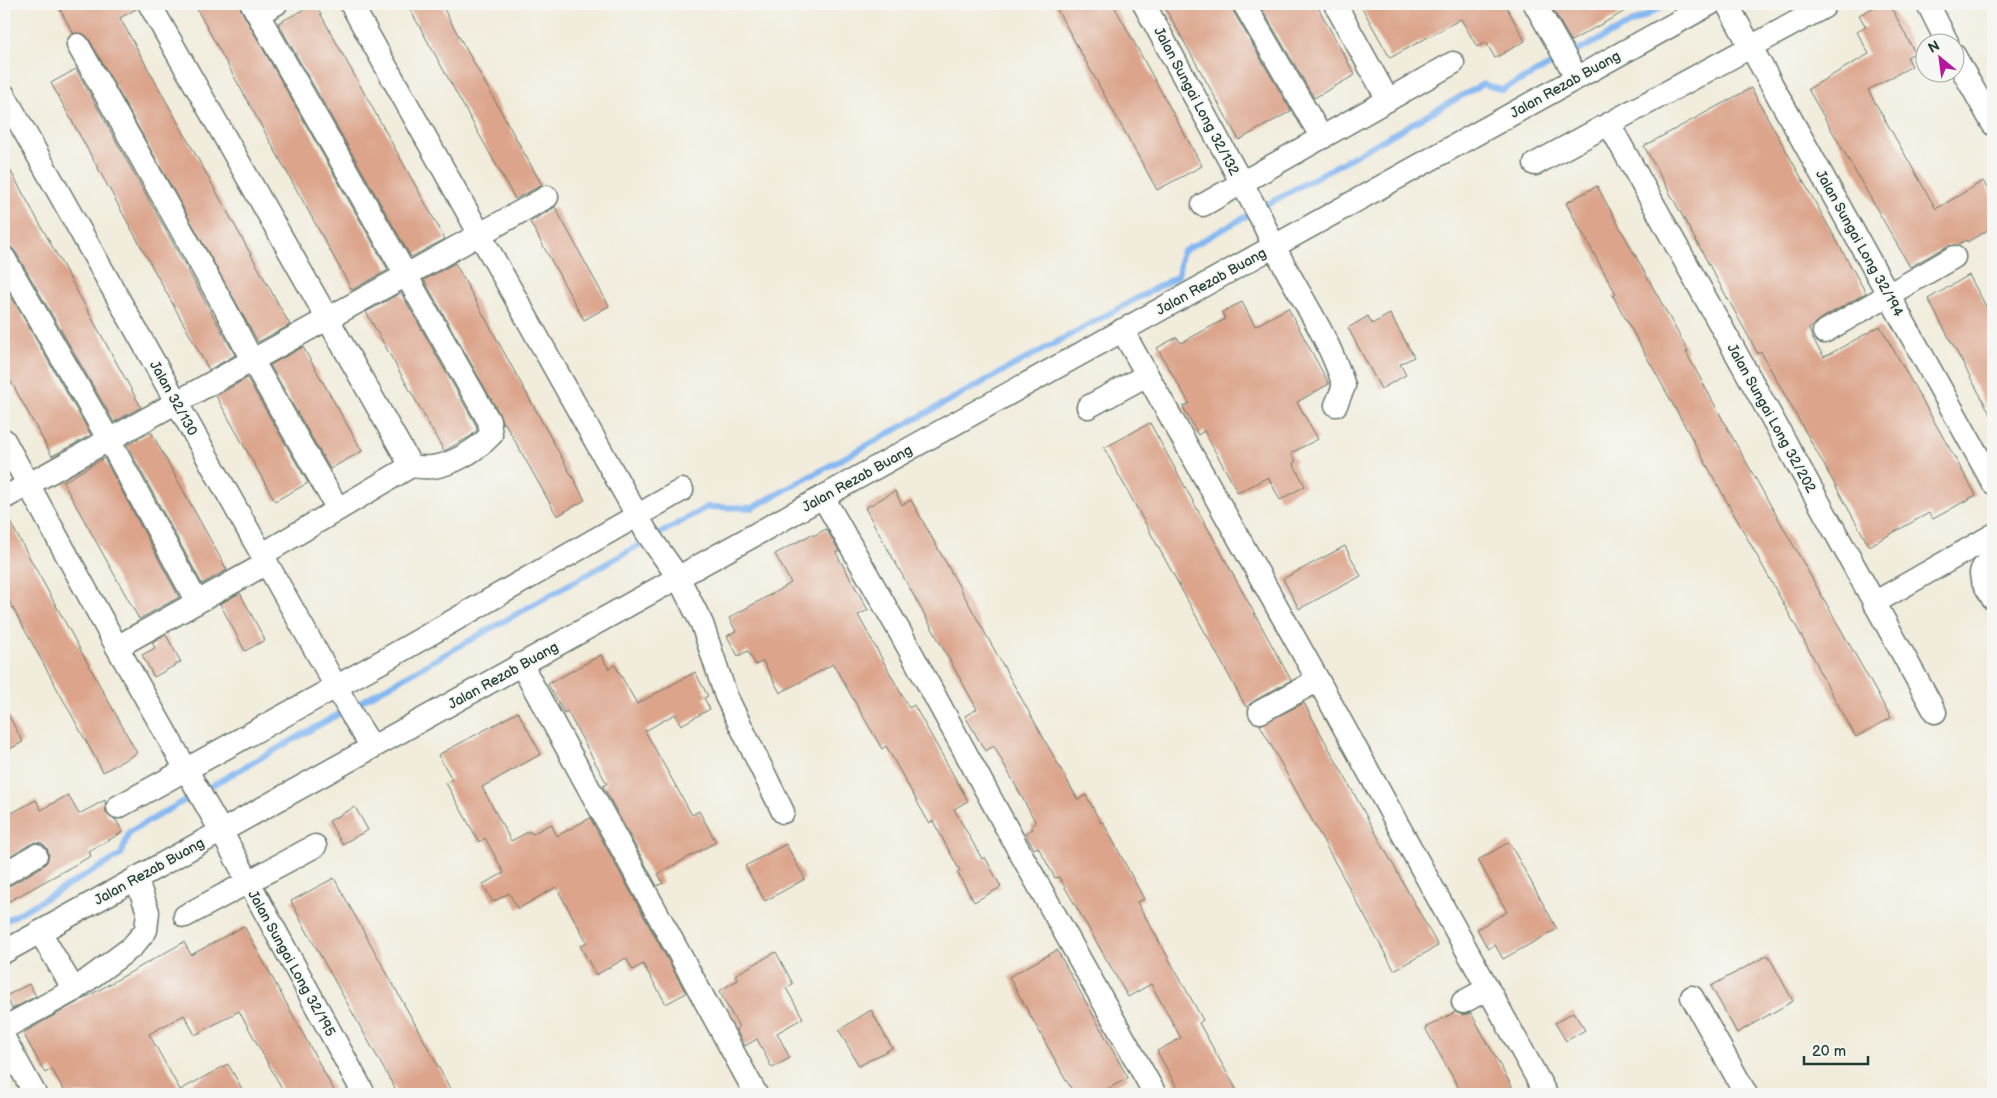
<svg xmlns="http://www.w3.org/2000/svg" width="1997" height="1098" font-family="'Balsamiq Sans',sans-serif">
	<rect width="100%" height="100%" fill="#f6f6f2"/>
	<filter id="ink" filterUnits="userSpaceOnUse"><feTurbulence type="fractalNoise" baseFrequency=".02" numOctaves="2"/><feDisplacementMap in="SourceGraphic" scale="10" xChannelSelector="R" yChannelSelector="G"/><feConvolveMatrix kernelMatrix="1 2 1 2 8 2 1 2 1" color-interpolation-filters="sRGB"/></filter>
	<filter id="wash" filterUnits="userSpaceOnUse"><feTurbulence type="fractalNoise" baseFrequency=".0096" numOctaves="4" result="noise"/><feDisplacementMap in="SourceGraphic" scale="20" xChannelSelector="R" yChannelSelector="G"/><feGaussianBlur stdDeviation="1.12" result="paint"/><feColorMatrix in="noise" values="0 0 0 0 0 0 0 0 0 0 0 0 0 0 0 0 0 1.4 0 .05"/><feComposite in="paint" operator="in"/></filter>
	<g filter="url(#wash)">
		<rect width="100%" height="100%" fill="#f1ecdb"/>
		<g fill="none" stroke-linecap="round" stroke-linejoin="round">
			<!-- stream -->
			<path stroke="#85b8f2" stroke-width="6" d="M 4,922 L 121,855 L 129,832 L 707,507 L 752,508 L 1178,276 L 1182,252 L 1483,84 L 1502,90 L 1668,4"/>
		</g>
		<g id="blocks">
			<!-- building -->
			<g fill="#dca48b">
				<path d="M 57,4 L 137,4 L 138,8 L 120,18 L 290,325 L 258,342 L 89,39 L 84,34 L 73,33 Z"/>
				<path d="M 194,4 L 239,4 L 241,10 L 388,270 L 352,290 Z"/>
				<path d="M 315,4 L 445,239 L 411,257 L 278,23 Z"/>
				<path d="M 407,4 L 441,4 L 542,185 L 515,199 Z"/>
				<path d="M 1054,4 L 1113,4 L 1202,166 L 1157,190 Z"/>
				<path d="M 1163,4 L 1231,4 L 1233,11 L 1291,111 L 1239,140 Z"/>
				<path d="M 1259,4 L 1316,4 L 1355,75 L 1314,98 Z"/>
				<path d="M 1360,4 L 1505,4 L 1525,41 L 1495,58 L 1486,42 L 1477,47 L 1461,19 L 1390,58 Z"/>
				<path d="M 1550,4 L 1638,4 L 1571,41 Z"/>
				<path d="M 1880,4 L 1882,8 L 1890,5 L 1915,53 L 1907,57 L 1912,66 L 1868,90 L 1936,209 L 1983,181 L 1993,198 L 1993,227 L 1967,242 L 1966,240 L 1957,245 L 1947,246 L 1910,267 L 1808,89 L 1869,54 L 1857,32 L 1866,27 L 1859,15 Z"/>
				<path d="M 76,69 L 235,355 L 209,370 L 51,83 Z"/>
				<path d="M 1751,88 L 1866,293 L 1817,321 L 1809,329 L 1812,338 L 1824,357 L 1880,326 L 1976,495 L 1933,519 L 1929,513 L 1869,546 L 1761,352 L 1758,354 L 1644,146 Z"/>
				<path d="M 4,159 L 141,407 L 114,422 L 15,251 L 10,246 L 4,245 Z"/>
				<path d="M 1597,186 L 1688,351 L 1686,352 L 1736,444 L 1891,718 L 1856,737 L 1817,667 L 1818,666 L 1613,296 L 1616,294 L 1566,203 Z"/>
				<path d="M 555,207 L 609,306 L 584,320 L 530,222 Z"/>
				<path d="M 455,263 L 585,500 L 557,516 L 505,423 L 503,424 L 500,415 L 424,280 Z"/>
				<path d="M 1969,275 L 1993,319 L 1993,419 L 1928,299 Z"/>
				<path d="M 4,284 L 91,435 L 52,456 L 4,369 Z"/>
				<path d="M 401,293 L 476,425 L 477,430 L 471,436 L 444,451 L 366,312 Z"/>
				<path d="M 1242,302 L 1255,326 L 1288,308 L 1329,384 L 1297,402 L 1318,439 L 1291,453 L 1296,461 L 1293,463 L 1305,486 L 1280,500 L 1268,477 L 1238,493 L 1204,431 L 1198,435 L 1183,407 L 1189,403 L 1157,348 L 1177,337 L 1181,343 L 1225,319 L 1222,312 Z"/>
				<path d="M 1390,314 L 1414,357 L 1400,364 L 1406,375 L 1381,389 L 1348,328 L 1368,316 L 1372,324 Z"/>
				<path d="M 303,347 L 362,451 L 330,469 L 270,365 Z"/>
				<path d="M 247,378 L 308,483 L 275,501 L 216,396 Z"/>
				<path d="M 1150,423 L 1291,680 L 1254,701 L 1246,707 L 1104,448 Z"/>
				<path d="M 151,432 L 227,570 L 202,584 L 127,445 Z"/>
				<path d="M 104,458 L 179,597 L 139,619 L 63,482 Z"/>
				<path d="M 895,491 L 902,505 L 911,500 L 1078,800 L 1086,795 L 1101,823 L 1103,822 L 1144,899 L 1137,902 L 1203,1020 L 1199,1023 L 1239,1094 L 1193,1094 L 1189,1088 L 1180,1093 L 1157,1051 L 1181,1038 L 1151,984 L 1128,997 L 1059,877 L 1055,878 L 1038,847 L 1034,849 L 1025,833 L 1033,829 L 1031,826 L 1036,823 L 994,746 L 985,751 L 965,716 L 977,709 L 865,508 Z"/>
				<path d="M 4,511 L 137,753 L 103,772 L 4,592 Z"/>
				<path d="M 826,529 L 839,551 L 836,553 L 868,610 L 858,615 L 909,708 L 914,705 L 968,801 L 954,809 L 982,859 L 985,857 L 1001,887 L 974,902 L 957,872 L 960,871 L 933,821 L 929,823 L 886,746 L 882,749 L 833,664 L 780,693 L 763,661 L 756,665 L 748,651 L 738,656 L 727,636 L 736,631 L 729,618 L 791,583 L 775,554 L 812,534 L 813,536 Z"/>
				<path d="M 1345,546 L 1361,576 L 1299,609 L 1283,579 Z"/>
				<path d="M 240,593 L 265,640 L 245,651 L 220,604 Z"/>
				<path d="M 166,635 L 181,662 L 154,677 L 142,655 L 155,648 L 152,642 Z"/>
				<path d="M 601,655 L 609,669 L 615,665 L 637,704 L 695,672 L 708,696 L 704,698 L 710,709 L 681,725 L 675,714 L 645,731 L 692,815 L 699,811 L 716,842 L 658,874 L 663,883 L 657,886 L 603,786 L 607,784 L 567,711 L 564,713 L 548,684 Z"/>
				<path d="M 1304,703 L 1438,946 L 1394,970 L 1260,725 Z"/>
				<path d="M 4,707 L 23,742 L 4,752 Z"/>
				<path d="M 518,712 L 541,754 L 482,787 L 511,841 L 530,831 L 532,834 L 551,824 L 557,836 L 590,818 L 686,993 L 666,1004 L 643,964 L 633,970 L 626,958 L 596,975 L 580,946 L 587,942 L 556,887 L 518,909 L 509,893 L 493,902 L 483,884 L 504,873 L 485,838 L 479,842 L 446,783 L 452,779 L 438,755 Z"/>
				<path d="M 68,795 L 79,814 L 105,800 L 106,813 L 111,818 L 116,820 L 123,832 L 89,851 L 91,856 L 4,904 L 4,887 L 11,885 L 43,866 L 47,862 L 49,855 L 47,848 L 42,843 L 35,842 L 4,859 L 4,817 L 36,800 L 41,810 Z"/>
				<path d="M 355,807 L 368,830 L 342,844 L 329,821 Z"/>
				<path d="M 1509,842 L 1557,929 L 1503,959 L 1495,945 L 1488,949 L 1477,929 L 1507,912 L 1478,860 Z"/>
				<path d="M 786,844 L 805,879 L 765,901 L 745,866 Z"/>
				<path d="M 334,878 L 420,1033 L 453,1094 L 398,1094 L 300,919 L 291,901 Z"/>
				<path d="M 244,926 L 336,1094 L 285,1094 L 239,1011 L 195,1035 L 184,1015 L 149,1034 L 180,1090 L 228,1064 L 245,1094 L 66,1094 L 52,1069 L 45,1073 L 23,1033 L 184,942 L 191,955 Z"/>
				<path d="M 1057,950 L 1128,1078 L 1098,1094 L 1074,1094 L 1009,977 Z"/>
				<path d="M 776,952 L 793,984 L 786,988 L 803,1018 L 777,1033 L 790,1058 L 772,1068 L 757,1039 L 745,1046 L 736,1029 L 739,1027 L 719,991 L 738,980 L 735,975 Z"/>
				<path d="M 1768,955 L 1793,1001 L 1737,1033 L 1711,986 Z"/>
				<path d="M 29,984 L 36,996 L 12,1009 L 6,996 Z"/>
				<path d="M 871,1010 L 892,1048 L 859,1066 L 839,1030 Z"/>
				<path d="M 1455,1012 L 1462,1015 L 1471,1013 L 1516,1094 L 1462,1094 L 1425,1028 Z"/>
				<path d="M 1573,1012 L 1585,1030 L 1566,1041 L 1555,1023 Z"/>
			</g>
		</g>
	</g>
	<g filter="url(#ink)">
		<use href="#blocks" fill-opacity="0" stroke="#687a6e" stroke-width="1"/>
		<g fill="none" stroke-linecap="round" stroke-linejoin="round">
			<defs>
				<g id="minor">
					<path d="M 152,4 L 150,5 L 411,466 L 263,554"/>
					<path d="M 252,4 L 489,421 L 491,435 C 477,450 452,465 432,467 C 425,468 418,467 411,466"/>
					<path d="M 351,4 L 647,533 L 678,577 L 702,624 L 726,696 L 783,812"/>
					<path d="M 1144,4 L 1262,220 C 1285,277 1326,327 1344,386 L 1336,405"/>
					<path d="M 1244,4 L 1322,138"/>
					<path d="M 1335,4 L 1388,100"/>
					<path d="M 1535,4 L 1577,78"/>
					<path d="M 1727,4 L 1993,483"/>
					<path d="M 1928,4 L 1947,42"/>
					<path d="M 258,14 L 276,4"/>
					<path d="M 78,45 L 225,308 L 252,360 L 338,509"/>
					<path d="M 1954,55 L 1993,124"/>
					<path d="M 4,95 L 352,715 L 372,747"/>
					<path d="M 1609,124 L 1935,712"/>
					<path d="M 1535,164 L 1824,7"/>
					<path d="M 1203,205 L 1453,63"/>
					<path d="M 4,258 L 109,440 L 197,602"/>
					<path d="M 1122,330 L 1318,680 L 1546,1094"/>
					<path d="M 1824,332 L 1954,257"/>
					<path d="M 1088,407 L 1147,375"/>
					<path d="M 4,440 L 117,647 L 221,831 L 364,1094"/>
					<path d="M 823,497 L 901,634 L 1012,838 L 1155,1094"/>
					<path d="M 4,498 L 547,197"/>
					<path d="M 1993,558 C 1972,573 1983,580 1993,599"/>
					<path d="M 1874,603 L 1993,535"/>
					<path d="M 117,647 L 267,563"/>
					<path d="M 521,664 L 756,1094"/>
					<path d="M 1260,712 L 1318,680"/>
					<path d="M 118,807 L 381,662 L 682,490"/>
					<path d="M 4,874 L 36,855"/>
					<path d="M 185,916 L 315,846"/>
					<path d="M 40,932 L 74,990 L 132,947 L 146,930 L 148,912 L 136,878"/>
					<path d="M 4,952 L 1710,4"/>
					<path d="M 1692,997 L 1746,1094"/>
					<path d="M 1463,1002 L 1487,989"/>
					<path d="M 4,1028 L 74,990"/>
					<path d="M 4,1038 L 35,1094"/>
				</g>
			</defs>
			<!-- minor casing -->
			<use href="#minor" stroke="#687a6e" stroke-width="25"/>
			<!-- minor -->
			<use href="#minor" stroke="#fff" stroke-width="22"/>
		</g>
	</g>
	<g text-anchor="middle" stroke-width="4" stroke-linejoin="round" paint-order="stroke">
		<!-- street labels -->
		<g font-size="14" fill="#1f3d34" stroke="#f6f6f2">
			<text transform="translate(1565 84) rotate(-29)" y="5">Jalan Rezab Buang</text>
			<text transform="translate(1197 101) rotate(62)" y="5">Jalan Sungai Long 32/132</text>
			<text transform="translate(1860 243) rotate(61)" y="5">Jalan Sungai Long 32/194</text>
			<text transform="translate(1211 281) rotate(-29)" y="5">Jalan Rezab Buang</text>
			<text transform="translate(174 398) rotate(61)" y="5">Jalan 32/130</text>
			<text transform="translate(1772 418) rotate(61)" y="5">Jalan Sungai Long 32/202</text>
			<text transform="translate(857 478) rotate(-29)" y="5">Jalan Rezab Buang</text>
			<text transform="translate(503 675) rotate(-29)" y="5">Jalan Rezab Buang</text>
			<text transform="translate(149 871) rotate(-29)" y="5">Jalan Rezab Buang</text>
			<text transform="translate(292 963) rotate(61)" y="5">Jalan Sungai Long 32/195</text>
		</g>
	</g>
	<!-- margin -->
	<rect width="1997" height="1098" fill="none" stroke="#f6f6f2" stroke-width="20"/>
	<!-- north arrow -->
	<g transform="translate(1940 58) rotate(331)"><circle r="24" fill="#f6f6f2" stroke="#a0aca6"/>
	<path d="M0-4L9 19L0 12L-9 19Z" fill="#b5179e"/>
	<text y="-8" font-size="14" font-weight="bold" text-anchor="middle" fill="#1f3d34">N</text>
	</g>
	<!-- scale -->
	<path d="M1804 1056v8h64v-8" fill="none" stroke="#1f3d34" stroke-width="2.5"/>
	<text x="1812" y="1056" font-size="15" fill="#1f3d34" stroke="#f6f6f2" stroke-width="4" paint-order="stroke">20 m</text>
</svg>
